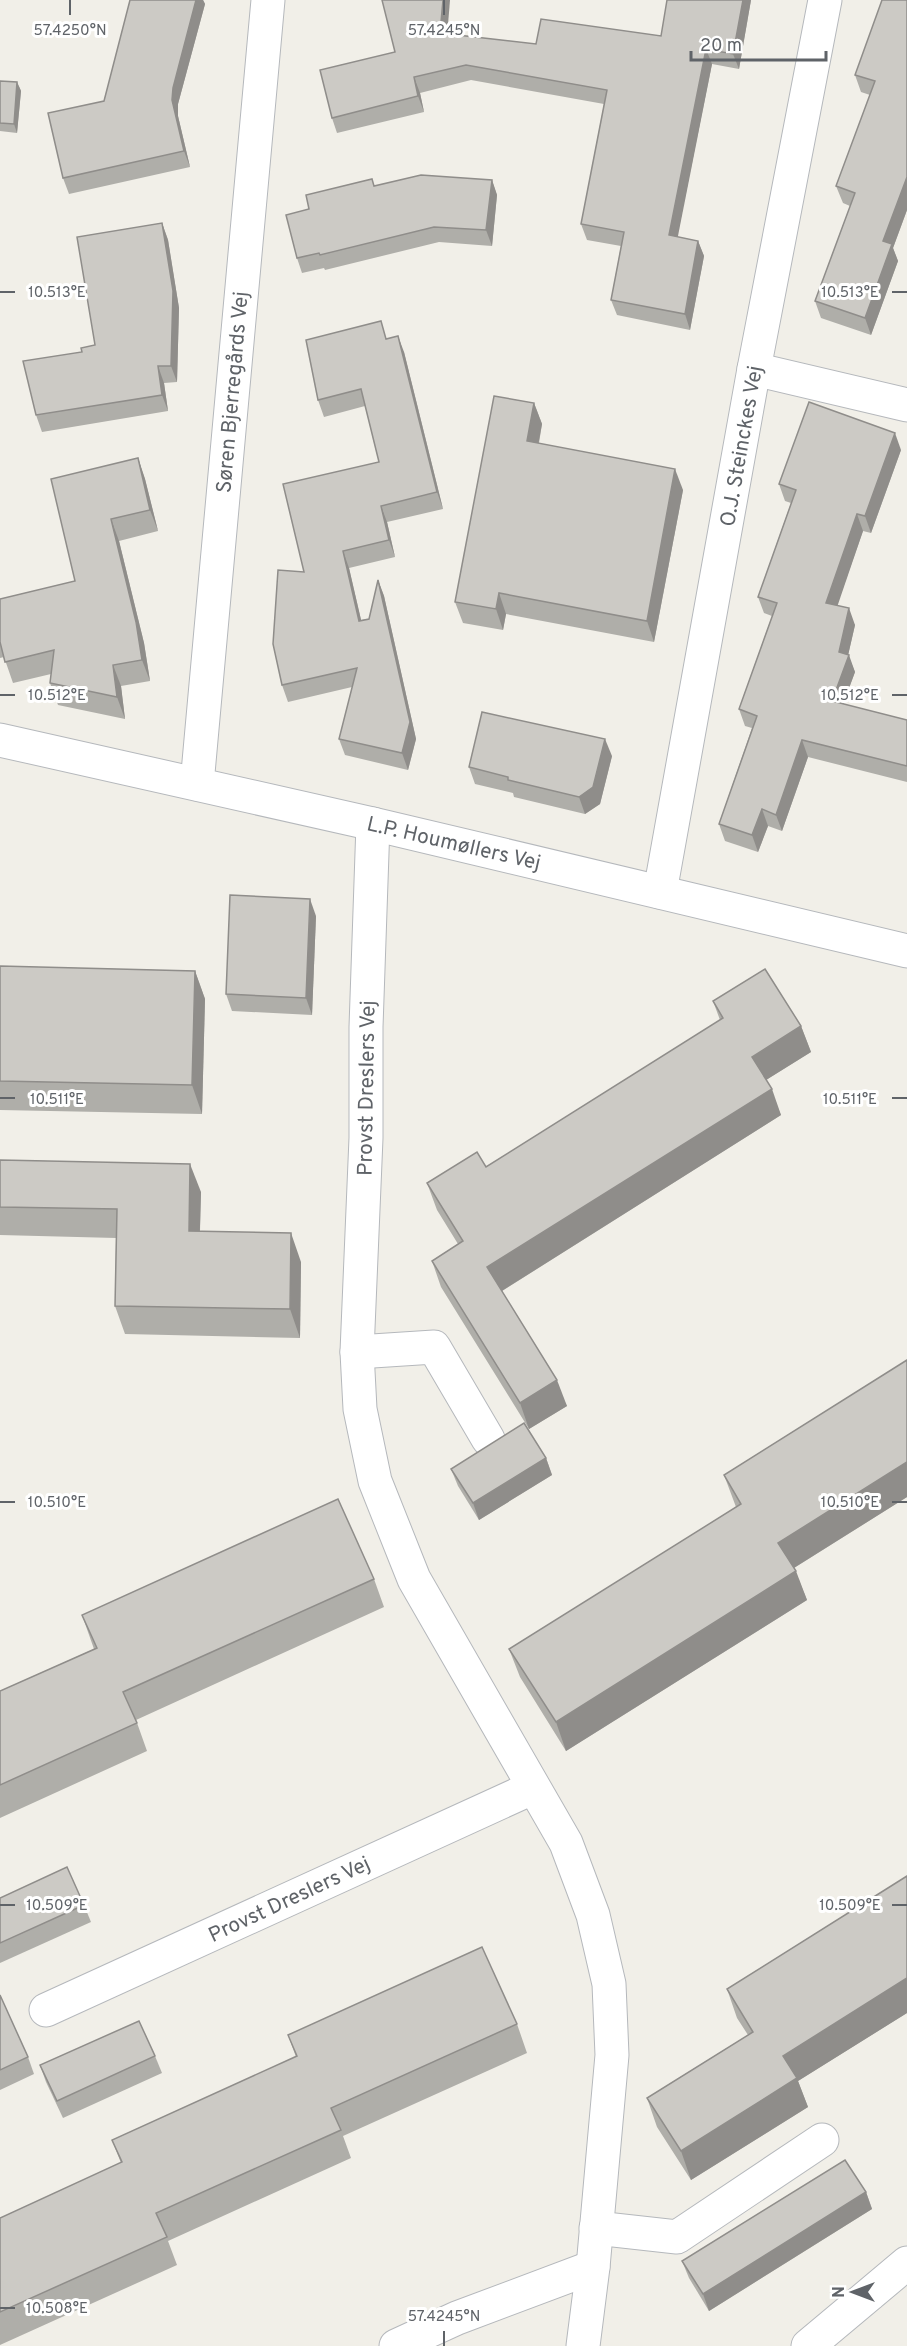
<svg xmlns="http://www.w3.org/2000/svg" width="907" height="2346" font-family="Overpass,sans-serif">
	<rect width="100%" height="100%" fill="#f1efe8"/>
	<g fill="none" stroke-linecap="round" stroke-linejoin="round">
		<defs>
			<g id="minor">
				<path d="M 754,369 L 907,405"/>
				<path d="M 0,740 L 373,824 L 907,951"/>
				<path d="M 197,784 L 268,0"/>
				<path d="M 373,824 L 366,1027 L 366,1138 L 357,1352 L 360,1409 L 375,1481 L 414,1579 L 566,1843 L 593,1915 L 609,1984 L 612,2055 L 593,2267 L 583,2346"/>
				<path d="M 660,892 L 754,369 L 825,0"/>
				<path d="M 357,1352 L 434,1347 L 488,1439"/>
				<path d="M 46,2010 L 532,1788"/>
				<path d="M 596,2228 L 677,2237 L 822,2140"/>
				<path d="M 396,2346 L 457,2318 L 593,2267"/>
				<path d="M 808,2346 L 907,2263"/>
			</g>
		</defs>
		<!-- minor casing -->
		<use href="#minor" stroke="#b5b8bc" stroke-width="35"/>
		<!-- minor -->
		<use href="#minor" stroke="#fff" stroke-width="33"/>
	</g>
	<!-- wall -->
	<g fill="#afaea9">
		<path d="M 130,0 L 203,0 L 205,4 L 178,104 L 178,116 L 190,167 L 69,194 L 63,178 L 104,101 Z"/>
		<path d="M 751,0 L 739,69 L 712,64 L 677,237 L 698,241 L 704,256 L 690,330 L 617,315 L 611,300 L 621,246 L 587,240 L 581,224 L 604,104 L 471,80 L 420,93 L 424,112 L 337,133 L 332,118 L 395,52 L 447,34 L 536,44 L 661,36 Z"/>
		<path d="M 907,0 L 907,210 L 893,248 L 898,261 L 871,335 L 821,318 L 815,301 L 850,206 L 843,203 L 836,186 L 870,95 L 861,92 L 855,75 Z"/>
		<path d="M 0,81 L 17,82 L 21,91 L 17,133 L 0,131 Z"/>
		<path d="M 492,180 L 497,195 L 492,246 L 439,242 L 325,270 L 324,268 L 302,273 L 297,258 L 375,186 Z"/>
		<path d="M 162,223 L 168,240 L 179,308 L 177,382 L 164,383 L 168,411 L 42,432 L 36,415 L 82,352 L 95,345 Z"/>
		<path d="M 388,338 L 404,352 L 443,509 L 387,522 L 395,557 L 349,568 L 361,620 L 369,619 L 378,580 L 384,596 L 416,739 L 408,770 L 345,755 L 339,739 L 352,687 L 288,702 L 282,685 L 304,572 L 379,462 L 365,406 L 324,417 L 318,400 Z"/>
		<path d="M 534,403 L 542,424 L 539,443 L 683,490 L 654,642 L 506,614 L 503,630 L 463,623 L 455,602 Z"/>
		<path d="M 901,450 L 871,533 L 863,531 L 837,605 L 855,625 L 848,655 L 855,672 L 843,704 L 907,720 L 907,782 L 808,757 L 782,831 L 768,826 L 758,852 L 725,841 L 719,824 L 752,728 L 745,726 L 739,709 L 772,616 L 764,613 L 758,597 L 791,503 L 785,501 L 779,484 Z"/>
		<path d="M 138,458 L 145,479 L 158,531 L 119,541 L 144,643 L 150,681 L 121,686 L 125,719 L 58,705 L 50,683 L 51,674 L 13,683 L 4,657 L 0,658 L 0,599 L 75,581 Z"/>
		<path d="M 612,756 L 600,804 L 585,814 L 514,797 L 513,793 L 475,784 L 469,767 Z"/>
		<path d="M 316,916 L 312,1015 L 232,1011 L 226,994 Z"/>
		<path d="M 0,966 L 195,971 L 205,999 L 202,1114 L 0,1110 Z"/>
		<path d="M 713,1001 L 801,1026 L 811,1052 L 766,1080 L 781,1115 L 502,1291 L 567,1406 L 529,1429 L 441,1287 L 432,1261 L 458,1244 L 437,1210 L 427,1183 L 486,1167 L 720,1020 Z"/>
		<path d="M 0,1160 L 201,1192 L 200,1231 L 301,1262 L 300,1338 L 125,1334 L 115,1306 L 116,1238 L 0,1235 Z"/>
		<path d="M 907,1360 L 907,1497 L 794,1568 L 807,1600 L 566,1751 L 520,1677 L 509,1649 L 736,1507 L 724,1475 Z"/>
		<path d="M 546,1458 L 552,1475 L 479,1520 L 458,1486 L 451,1469 Z"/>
		<path d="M 374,1579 L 384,1607 L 136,1720 L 147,1751 L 0,1818 L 0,1691 L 94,1649 L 82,1615 Z"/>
		<path d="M 907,1876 L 907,2013 L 798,2081 L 808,2107 L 691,2180 L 657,2127 L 647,2098 L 748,2035 L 737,2018 L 727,1989 Z"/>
		<path d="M 0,1898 L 84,1905 L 91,1922 L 0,1963 Z"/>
		<path d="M 0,1995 L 28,2057 L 34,2074 L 0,2090 Z"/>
		<path d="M 517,2024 L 527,2053 L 343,2136 L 351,2158 L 168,2241 L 177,2265 L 0,2345 L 0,2218 L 121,2163 L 112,2140 L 296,2057 L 288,2035 Z"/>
		<path d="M 155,2056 L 162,2073 L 63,2118 L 46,2082 L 40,2065 Z"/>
		<path d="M 866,2192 L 872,2209 L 709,2311 L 689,2278 L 682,2261 Z"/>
	</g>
	<!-- shaded-wall -->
	<g fill="#8f8d8a">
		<path d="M 196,0 L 203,0 L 205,4 L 178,104 L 178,116 L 190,167 L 184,151 L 172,100 L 173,88 Z"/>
		<path d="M 443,0 L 450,0 L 446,49 L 440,33 Z"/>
		<path d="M 743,0 L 751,0 L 739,69 L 733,54 Z"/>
		<path d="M 706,49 L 712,64 L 675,251 L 669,235 Z"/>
		<path d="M 414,77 L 420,93 L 424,112 L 418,96 Z"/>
		<path d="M 17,82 L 21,91 L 17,133 L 14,124 Z"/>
		<path d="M 907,177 L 907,210 L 893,248 L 898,261 L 871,335 L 865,318 L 883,241 Z"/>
		<path d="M 492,180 L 497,195 L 492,246 L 486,230 Z"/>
		<path d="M 162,223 L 168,240 L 179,308 L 177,382 L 171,366 Z"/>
		<path d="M 698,241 L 704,256 L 690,330 L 685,314 Z"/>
		<path d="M 398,336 L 404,352 L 443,509 L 437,492 Z"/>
		<path d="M 158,366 L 164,383 L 168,411 L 162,395 Z"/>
		<path d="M 534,403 L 542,424 L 535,462 L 527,441 Z"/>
		<path d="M 895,433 L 901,450 L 871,533 L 865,516 Z"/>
		<path d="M 138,458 L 145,479 L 158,531 L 150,510 Z"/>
		<path d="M 675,469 L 683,490 L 654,642 L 647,621 Z"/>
		<path d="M 381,506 L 387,522 L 395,557 L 389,540 Z"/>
		<path d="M 857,514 L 863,531 L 833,619 L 826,603 Z"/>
		<path d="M 111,519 L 119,541 L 144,643 L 150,681 L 142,660 Z"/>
		<path d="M 343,551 L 349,568 L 365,637 L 359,621 Z"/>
		<path d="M 378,580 L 384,596 L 416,739 L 408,770 L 402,753 Z"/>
		<path d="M 499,593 L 506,614 L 503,630 L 496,609 Z"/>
		<path d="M 849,608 L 855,625 L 847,660 L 849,655 L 855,672 L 838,718 L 832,701 L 839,652 Z"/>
		<path d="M 113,665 L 121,686 L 125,719 L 117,697 Z"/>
		<path d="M 605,739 L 612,756 L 600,804 L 585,814 L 579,797 Z"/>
		<path d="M 802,740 L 808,757 L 782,831 L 776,815 Z"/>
		<path d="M 762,809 L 768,826 L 758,852 L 752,835 Z"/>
		<path d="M 310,899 L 316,916 L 312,1015 L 306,998 Z"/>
		<path d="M 195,971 L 205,999 L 202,1114 L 192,1085 Z"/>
		<path d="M 801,1026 L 811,1052 L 761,1083 L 752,1057 Z"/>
		<path d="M 772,1089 L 781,1115 L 497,1294 L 487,1267 Z"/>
		<path d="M 190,1164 L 201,1192 L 199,1259 L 189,1231 Z"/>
		<path d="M 291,1233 L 301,1262 L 300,1338 L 290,1309 Z"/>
		<path d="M 557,1380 L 567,1406 L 529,1429 L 520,1403 Z"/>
		<path d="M 546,1458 L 552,1475 L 479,1520 L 473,1503 Z"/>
		<path d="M 907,1462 L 907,1497 L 789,1571 L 778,1543 Z"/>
		<path d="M 796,1571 L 807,1600 L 566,1751 L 556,1722 Z"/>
		<path d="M 907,1978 L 907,2013 L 798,2081 L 808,2107 L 691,2180 L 681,2151 L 783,2056 Z"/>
		<path d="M 866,2192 L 872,2209 L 709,2311 L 703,2294 Z"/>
	</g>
	<!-- building -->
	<g fill="#cccac5" stroke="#8f8d8a" stroke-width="1.5">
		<path d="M 130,0 L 196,0 L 173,88 L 172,100 L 184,151 L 63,178 L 48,113 L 104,101 Z"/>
		<path d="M 382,0 L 443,0 L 440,33 L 536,44 L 541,19 L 661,36 L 667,0 L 743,0 L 733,54 L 706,49 L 669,235 L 698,241 L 685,314 L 611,300 L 624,232 L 581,224 L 607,90 L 466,65 L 414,77 L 418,96 L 332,118 L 320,70 L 395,52 Z"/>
		<path d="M 882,0 L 907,0 L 907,177 L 883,241 L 892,244 L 865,318 L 815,301 L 855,193 L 836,186 L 875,81 L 855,75 Z"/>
		<path d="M 0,81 L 17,82 L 14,124 L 0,123 Z"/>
		<path d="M 421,175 L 492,180 L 486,230 L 434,227 L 320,255 L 319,253 L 297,258 L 286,215 L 309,209 L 306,195 L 372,179 L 374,186 Z"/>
		<path d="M 162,223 L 173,291 L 171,366 L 158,366 L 162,395 L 36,415 L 23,361 L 82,352 L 81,348 L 95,345 L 77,237 Z"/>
		<path d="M 381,321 L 386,339 L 398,336 L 437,492 L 381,506 L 389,540 L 343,551 L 359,621 L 369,619 L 378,580 L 410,722 L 402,753 L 339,739 L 357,668 L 282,685 L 273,644 L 278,570 L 304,572 L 283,484 L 379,462 L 361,389 L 318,400 L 306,340 Z"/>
		<path d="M 494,396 L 534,403 L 527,441 L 675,469 L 647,621 L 499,593 L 496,609 L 455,602 Z"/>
		<path d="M 809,402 L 895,433 L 865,516 L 857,514 L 826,603 L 849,608 L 839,652 L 849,655 L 832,701 L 907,720 L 907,766 L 802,740 L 776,815 L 762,809 L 752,835 L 719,824 L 757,716 L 739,709 L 777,603 L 758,597 L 796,490 L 779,484 Z"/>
		<path d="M 138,458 L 150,510 L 111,519 L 136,622 L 142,660 L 113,665 L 117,697 L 50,683 L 54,650 L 5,662 L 0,642 L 0,599 L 75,581 L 51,479 Z"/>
		<path d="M 482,712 L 605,739 L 593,787 L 579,797 L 508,780 L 508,777 L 469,767 Z"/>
		<path d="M 230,895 L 310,899 L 306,998 L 226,994 Z"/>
		<path d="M 0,966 L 195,971 L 192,1085 L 0,1081 Z"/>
		<path d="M 765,969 L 801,1026 L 752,1057 L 772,1089 L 487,1267 L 557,1380 L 520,1403 L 432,1261 L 463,1241 L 427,1183 L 477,1152 L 486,1167 L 723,1018 L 713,1001 Z"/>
		<path d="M 0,1160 L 190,1164 L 189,1231 L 291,1233 L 290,1309 L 115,1306 L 117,1209 L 0,1207 Z"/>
		<path d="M 907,1360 L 907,1462 L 778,1543 L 796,1571 L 556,1722 L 509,1649 L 741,1504 L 724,1475 Z"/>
		<path d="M 524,1423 L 546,1458 L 473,1503 L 451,1469 Z"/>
		<path d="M 338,1499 L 374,1579 L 123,1692 L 137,1723 L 0,1785 L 0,1691 L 97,1648 L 82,1615 Z"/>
		<path d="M 67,1867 L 84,1905 L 0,1943 L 0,1898 Z"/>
		<path d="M 907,1876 L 907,1978 L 783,2056 L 797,2078 L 681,2151 L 647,2098 L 753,2032 L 727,1989 Z"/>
		<path d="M 482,1947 L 517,2024 L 331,2108 L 341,2130 L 156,2213 L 167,2237 L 0,2312 L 0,2218 L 122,2162 L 112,2140 L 297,2056 L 288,2035 Z"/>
		<path d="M 0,1995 L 28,2057 L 0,2070 Z"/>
		<path d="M 139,2021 L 155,2056 L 57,2101 L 40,2065 Z"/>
		<path d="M 845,2160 L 866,2192 L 703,2294 L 682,2261 Z"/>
	</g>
	<!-- ticks -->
	<path fill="none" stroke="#5f6368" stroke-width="2" d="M 70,0 L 70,15M 444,0 L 444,15M 0,292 L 15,292M 892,292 L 907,292M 0,695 L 15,695M 892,695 L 907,695M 0,1098 L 15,1098M 892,1098 L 907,1098M 0,1502 L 15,1502M 892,1502 L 907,1502M 0,1905 L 15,1905M 892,1905 L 907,1905M 0,2308 L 15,2308M 444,2331 L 444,2346"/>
	<g text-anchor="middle" stroke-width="6" stroke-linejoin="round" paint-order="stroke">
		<!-- street labels -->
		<g font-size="21" fill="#5f6368" stroke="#fff">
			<text transform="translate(232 392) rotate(-85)" y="7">Søren Bjerregårds Vej</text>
			<text transform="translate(741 446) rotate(-80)" y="7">O.J. Steinckes Vej</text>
			<text transform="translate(454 843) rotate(13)" y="7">L.P. Houmøllers Vej</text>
			<text transform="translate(366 1088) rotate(-89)" y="7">Provst Dreslers Vej</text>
			<text transform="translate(289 1899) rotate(-25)" y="7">Provst Dreslers Vej</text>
		</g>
	</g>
	<g font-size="15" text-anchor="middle" fill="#5f6368" stroke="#fff" stroke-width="6" stroke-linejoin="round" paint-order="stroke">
		<text x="70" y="35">57.4250°N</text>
		<text x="444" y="35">57.4245°N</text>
		<text x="850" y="297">10.513°E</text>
		<text x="57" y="297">10.513°E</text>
		<text x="850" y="700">10.512°E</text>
		<text x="57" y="700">10.512°E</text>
		<text x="850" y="1104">10.511°E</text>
		<text x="57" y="1104">10.511°E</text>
		<text x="850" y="1507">10.510°E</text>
		<text x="57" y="1507">10.510°E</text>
		<text x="57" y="1910">10.509°E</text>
		<text x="850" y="1910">10.509°E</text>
		<text x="57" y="2313">10.508°E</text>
		<text x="444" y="2321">57.4245°N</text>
	</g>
	<!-- north arrow -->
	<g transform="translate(853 2292) rotate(270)" stroke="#ffffff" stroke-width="4.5" paint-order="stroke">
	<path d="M0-4.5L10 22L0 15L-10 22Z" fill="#5f6368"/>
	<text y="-9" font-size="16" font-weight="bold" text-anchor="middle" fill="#5f6368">N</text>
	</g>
	<!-- scale -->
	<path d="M691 51v9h135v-9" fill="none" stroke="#5f6368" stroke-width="3"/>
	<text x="700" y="51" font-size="18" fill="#5f6368" stroke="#ffffff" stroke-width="4.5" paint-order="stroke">20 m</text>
</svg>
